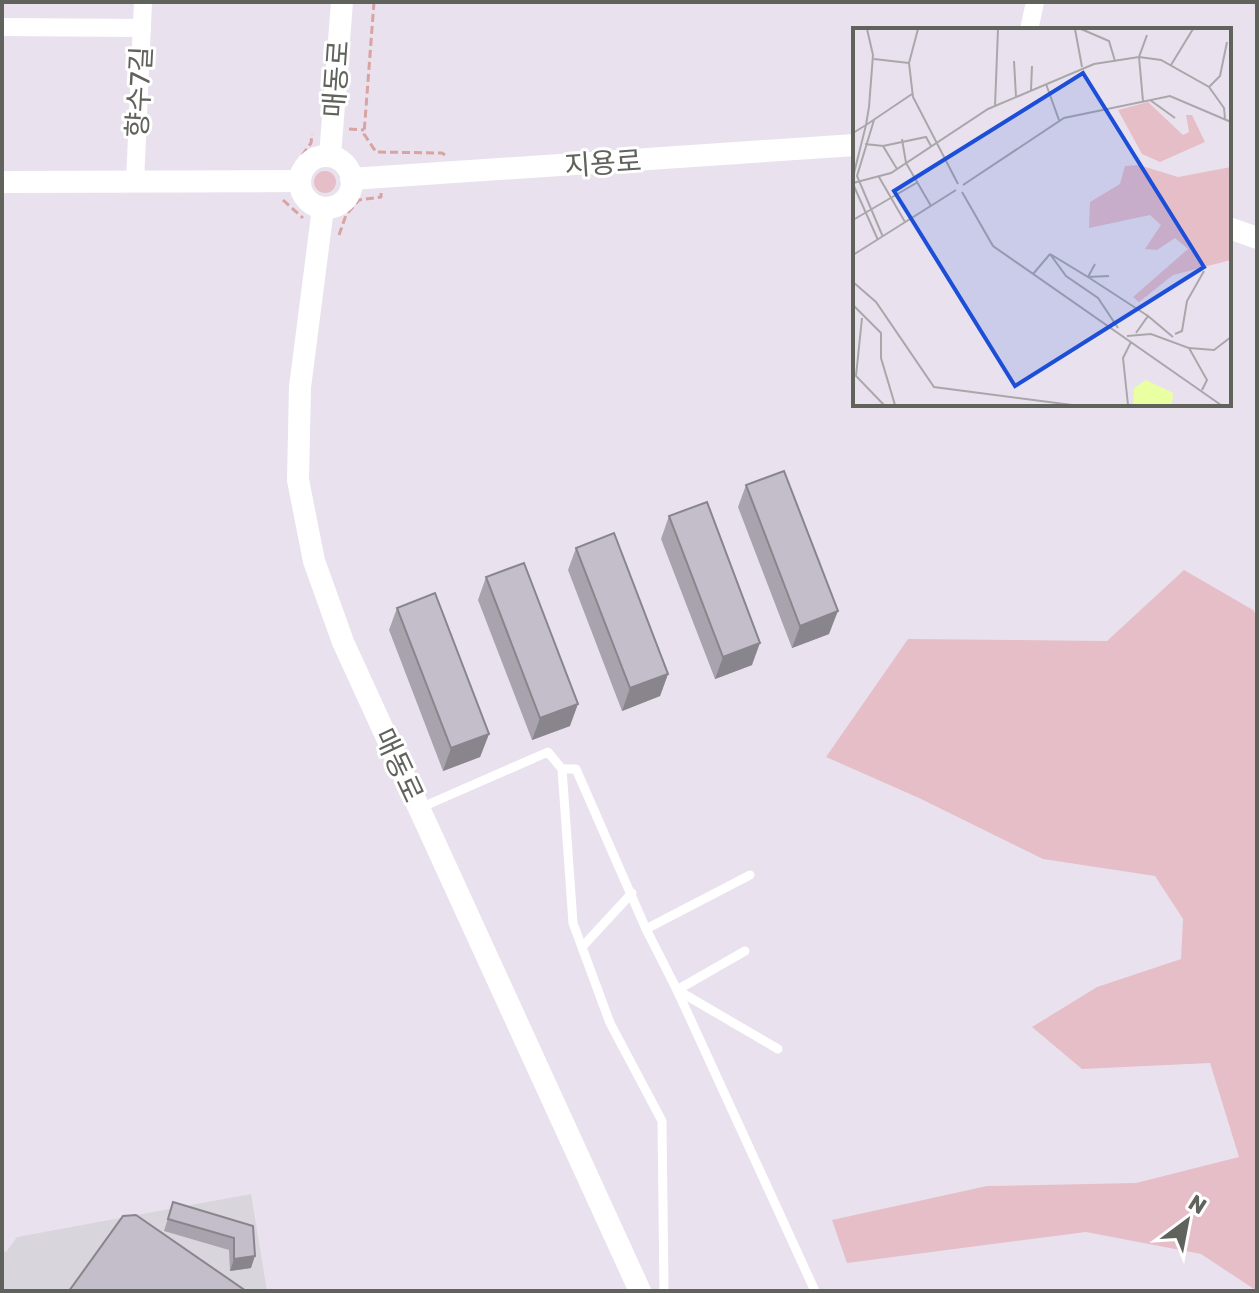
<svg xmlns="http://www.w3.org/2000/svg" width="1259" height="1293" font-family="Rubik,'Noto Sans KR',sans-serif">
	<rect width="100%" height="100%" fill="#e9e2ee"/>
	<!-- industrial -->
	<path fill="#d8d5dc" d="M 251,1194 L 267,1291 L 2,1291 L 2,1250 L 6,1252 L 17,1237 Z"/>
	<!-- green -->
	<g fill="#e6bec7">
		<circle cx="325" cy="182" r="11"/>
		<path d="M 1184,570 L 1253,610 L 1257,616 L 1257,1291 L 1201,1254 L 1086,1232 L 847,1263 L 832,1220 L 987,1186 L 1136,1183 L 1239,1157 L 1210,1063 L 1082,1069 L 1032,1027 L 1097,987 L 1181,959 L 1183,919 L 1155,876 L 1043,859 L 919,798 L 826,757 L 908,639 L 1107,641 Z"/>
	</g>
	<g fill="none" stroke-linecap="round" stroke-linejoin="round">
		<!-- path -->
		<g stroke="#d8a3a1" stroke-width="3" stroke-dasharray="8 4" stroke-linecap="butt">
			<path d="M 374,2 L 364,134 L 376,152 L 442,153 L 445,155"/>
			<path d="M 349,129 L 364,130"/>
			<path d="M 295,165 L 311,143 L 312,134"/>
			<path d="M 283,200 L 303,218"/>
			<path d="M 339,235 L 346,215 L 359,200 L 381,197 L 381,193"/>
		</g>
		<!-- service -->
		<g stroke="#fff" stroke-width="9">
			<path d="M 562,769 L 576,769 L 646,929 L 677,990 L 778,1049"/>
			<path d="M 420,808 L 548,752 L 562,769 L 573,923 L 610,1023 L 662,1121 L 664,1291"/>
			<path d="M 646,929 L 750,875"/>
			<path d="M 583,946 L 632,893"/>
			<path d="M 745,951 L 677,990 L 815,1291"/>
		</g>
		<!-- minor -->
		<g stroke="#fff" stroke-width="18">
			<path d="M 2,27 L 142,28"/>
			<path d="M 1029,30 L 1035,2"/>
			<path d="M 135,182 L 143,2"/>
		</g>
		<!-- tertiary -->
		<g stroke="#fff" stroke-width="22">
			<path d="M 330,156 L 342,2"/>
			<circle cx="326" cy="182" r="26"/>
			<path d="M 351,179 L 855,145"/>
			<path d="M 2,182 L 300,181"/>
			<path d="M 323,208 L 300,387 L 298,480 L 314,561 L 343,642 L 640,1291"/>
			<path d="M 1229,228 L 1257,238"/>
		</g>
	</g>
	<!-- wall -->
	<g fill="#a8a3ad">
		<path d="M 746,485 L 829,634 L 792,648 L 738,507 Z"/>
		<path d="M 669,516 L 752,665 L 715,679 L 661,539 Z"/>
		<path d="M 576,548 L 668,674 L 660,696 L 622,711 L 568,570 Z"/>
		<path d="M 486,577 L 570,726 L 532,740 L 478,600 Z"/>
		<path d="M 397,608 L 489,734 L 480,757 L 443,771 L 389,630 Z"/>
		<path d="M 173,1202 L 253,1226 L 251,1268 L 230,1271 L 229,1250 L 164,1231 Z"/>
	</g>
	<!-- shaded-wall -->
	<g fill="#88858d">
		<path d="M 838,611 L 829,634 L 792,648 L 800,626 Z"/>
		<path d="M 760,643 L 752,665 L 715,679 L 723,657 Z"/>
		<path d="M 668,674 L 660,696 L 622,711 L 630,688 Z"/>
		<path d="M 578,704 L 570,726 L 532,740 L 540,718 Z"/>
		<path d="M 489,734 L 480,757 L 443,771 L 451,748 Z"/>
		<path d="M 255,1256 L 251,1268 L 230,1271 L 234,1259 Z"/>
	</g>
	<!-- building -->
	<g fill="#c3bec9" stroke="#88858d" stroke-width="2">
		<path d="M 784,471 L 838,611 L 800,626 L 746,485 Z"/>
		<path d="M 707,502 L 760,643 L 723,657 L 669,516 Z"/>
		<path d="M 614,533 L 668,674 L 630,688 L 576,548 Z"/>
		<path d="M 524,563 L 578,704 L 540,718 L 486,577 Z"/>
		<path d="M 435,593 L 489,734 L 451,748 L 397,608 Z"/>
		<path d="M 173,1202 L 253,1226 L 255,1256 L 234,1259 L 234,1238 L 168,1219 Z"/>
		<path d="M 136,1215 L 246,1291 L 69,1291 L 123,1216 Z"/>
	</g>
	<g text-anchor="middle" stroke-width="6" stroke-linejoin="round" paint-order="stroke">
		<!-- street labels -->
		<g font-size="28" fill="#60635b" stroke="#fff">
			<text transform="translate(336 79) rotate(-86)" y="10">매동로</text>
			<text transform="translate(139 92) rotate(-87)" y="10">향수7길</text>
			<text transform="translate(603 163) rotate(-4)" y="10">지용로</text>
			<text transform="translate(399 765) rotate(65)" y="10">매동로</text>
		</g>
	</g>
	<!-- overview -->
	<g transform="translate(853 28)">
		<rect width="378" height="378" fill="#e9e2ee"/>
		<path d="M 295,74 L 330,107 L 336,104 L 333,87 L 339,87 L 352,114 L 307,134 L 289,126 L 265,82 ZM 286,137 L 325,149 L 378,139 L 378,232 L 320,247 L 286,274 L 280,269 L 335,221 L 322,210 L 304,222 L 292,221 L 308,197 L 297,187 L 236,200 L 237,174 L 267,156 L 272,138 Z" fill="#e6bec7"/>
		<path d="M 293,352 L 320,365 L 319,377 L 280,377 L 281,360 Z" fill="#eaffa1"/>
		<path fill="none" stroke="#aaa7aa" stroke-width="2" d="M 65,1 L 56,35 L 60,69 L 105,156M 222,1 L 229,39M 228,1 L 256,13 L 262,33M 21,31 L 56,35M 161,33 L 163,69M 318,37 L 340,1M 193,56 L 206,92M 356,59 L 367,48 L 374,14M 178,62 L 179,38M 297,72 L 322,90M 290,73 L 286,29 L 294,7M 142,78 L 145,1M 21,92 L 4,148 L 30,209M 0,105 L 13,97 L 16,79 L 20,27 L 14,1M 49,111 L 53,135 L 78,178M 12,116 L 30,118 L 44,141M 30,118 L 73,109 L 78,118M 0,149 L 13,97 L 59,66M 26,149 L 52,194M 0,155 L 38,145 L 135,81 L 241,36 L 286,29 L 308,32 L 356,59 L 371,80 L 372,91M 0,156 L 25,212M 110,157 L 211,90 L 317,68 L 378,94M 109,164 L 140,218 L 368,377M 0,192 L 65,154M 197,226 L 213,248 L 245,270 L 265,300M 197,226 L 235,249 L 256,248M 0,227 L 103,162M 242,236 L 235,249 L 295,288M 180,246 L 197,226M 0,254 L 23,274 L 81,359 L 219,377M 0,277 L 28,305 L 28,330 L 42,377M 9,290 L 3,348 L 31,377M 283,305 L 295,288 L 320,309M 322,306 L 329,303 L 334,273 L 351,243M 274,308 L 298,306 L 336,320 L 354,352 L 349,362M 336,320 L 361,322 L 378,309M 275,377 L 270,330 L 278,314"/>
		<path fill="#1d4ed8" fill-opacity="0.15" stroke="#1d4ed8" stroke-width="4" d="M 230,45 L 351,239 L 162,358 L 41,163 Z"/>
		<rect width="378" height="378" fill="none" stroke="#60635b" stroke-width="4"/>
	</g>
	<!-- border -->
	<rect width="1259" height="1293" fill="none" stroke="#60635b" stroke-width="8"/>
	<!-- north arrow -->
	<g transform="translate(1187 1221) rotate(32)" stroke="#ffffff" stroke-width="6" paint-order="stroke">
	<path d="M0-6L14 30L0 20L-14 30Z" fill="#60635b"/>
	<text y="-12" font-size="22" font-weight="bold" text-anchor="middle" fill="#60635b">N</text>
	</g>
</svg>
